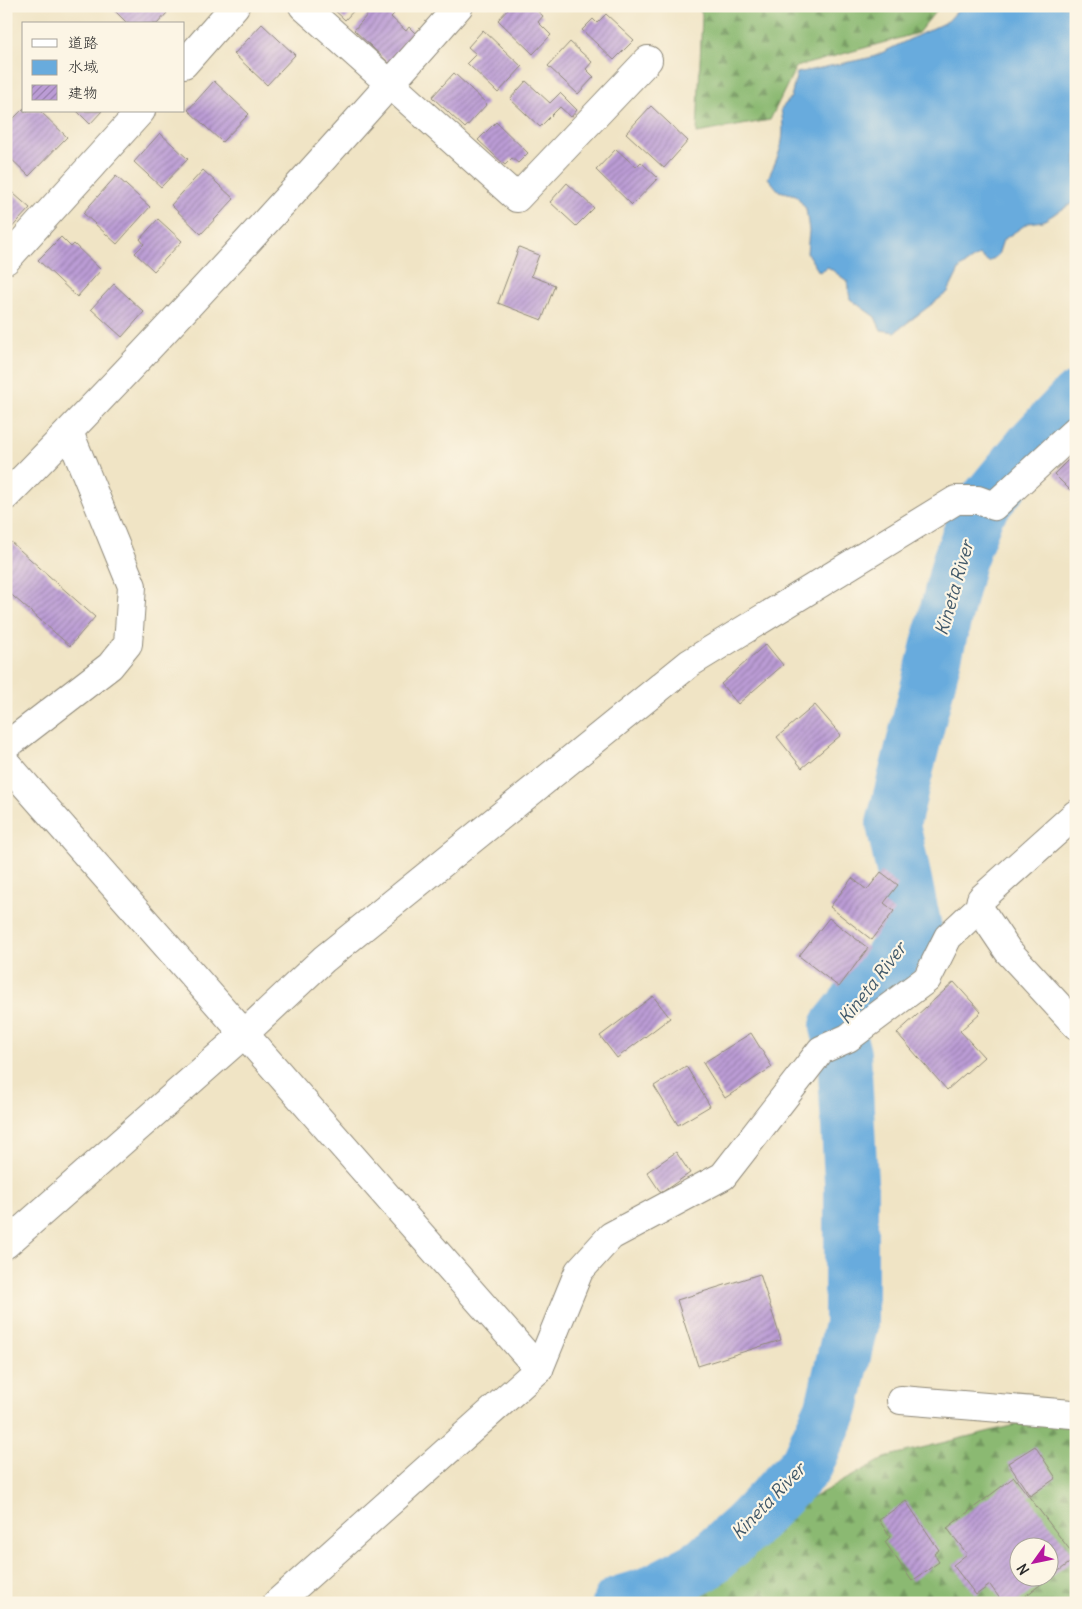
<svg xmlns="http://www.w3.org/2000/svg" width="1082" height="1609" font-family="Delius,'Klee One',sans-serif">
	<defs>
		<pattern id="forest-firs" width="22" height="20" patternUnits="userSpaceOnUse" patternTransform="scale(1.25)"><rect width="22" height="20" fill="#8bb972"/><path d="M5 1l3.5 6h-7zM16 11l3.5 6h-7z" fill="#72975e"/></pattern>
		<pattern id="building-hatch" width="6" height="6" patternUnits="userSpaceOnUse" patternTransform="scale(1.25)"><rect width="6" height="6" fill="#bb9cd5"/><path d="M-1 1l2-2M0 6l6-6M5 7l2-2" fill="none" stroke="#987fad"/></pattern>
	</defs>
	<rect width="100%" height="100%" fill="#fcf5e5"/>
	<filter id="ink" filterUnits="userSpaceOnUse"><feTurbulence type="fractalNoise" baseFrequency=".02" numOctaves="2"/><feDisplacementMap in="SourceGraphic" scale="10" xChannelSelector="R" yChannelSelector="G"/><feConvolveMatrix kernelMatrix="1 2 1 2 8 2 1 2 1" color-interpolation-filters="sRGB"/></filter>
	<filter id="wash" filterUnits="userSpaceOnUse"><feTurbulence type="fractalNoise" baseFrequency=".0096" numOctaves="4" result="noise"/><feDisplacementMap in="SourceGraphic" scale="20" xChannelSelector="R" yChannelSelector="G"/><feGaussianBlur stdDeviation="1.12" result="paint"/><feColorMatrix in="noise" values="0 0 0 0 0 0 0 0 0 0 0 0 0 0 0 0 0 1.4 0 .05"/><feComposite in="paint" operator="in"/></filter>
	<g filter="url(#wash)">
		<rect width="100%" height="100%" fill="#f0e4c5"/>
		<g fill="url(#forest-firs)" stroke="#5b724e" fill-rule="evenodd">
			<path d="M699 6H940L918 33 796 67 770 120 697 133 702 15Z"/>
			<path d="M1035 1420 1076 1426V1603H658L733 1541 889 1456ZM1020 1546H1050V1576H1020Z"/>
		</g>
		<path fill="#68abdd" stroke="#4a6b84" d="M962 6H1076V201L1043 221 1028 223 1003 240 998 255 989 262 979 255 960 268 948 292 895 332 881 330 875 317 850 299 847 281 828 267 819 272 807 253 809 231 806 209 796 195 779 191 768 178C781 151 786 139 781 109L791 97 797 73 873 57 948 21Z"/>
		<g fill="none" stroke-linecap="round" stroke-linejoin="round">
			<path stroke="#68abdd" stroke-width="54" d="M619 1603 648 1594 703 1565 745 1528 806 1465 832 1408 851 1325V1182L844 1054 837 1027 915 928 893 824 959 561 978 511 1035 442 1076 399"/>
		</g>
		<g id="blocks">
			<g fill="url(#building-hatch)" fill-rule="evenodd">
				<path d="M110 6H160L167 13 157 24H128Z"/>
				<path d="M330 6H358L345 20Z"/>
				<path d="M375 6H386L394 14 391 17 406 31 409 27 418 36 391 65 354 30Z"/>
				<path d="M511 6H532L543 16 538 22 551 35 533 54 498 20Z"/>
				<path d="M606 14 634 40 614 60 582 30 593 19 597 23Z"/>
				<path d="M262 24 295 55 267 85 234 54Z"/>
				<path d="M483 30 522 67 498 93 467 63 476 54 468 47Z"/>
				<path d="M570 42 592 62 586 69 594 77 578 94 548 66Z"/>
				<path d="M454 73 487 104 465 128 432 97Z"/>
				<path d="M214 81 249 114 222 142 188 110Z"/>
				<path d="M526 81 550 103 560 93 577 110 571 117 560 107 540 127 510 99Z"/>
				<path d="M651 106 688 141 664 168 626 133Z"/>
				<path d="M24 108V111H40L67 137 29 176 6 154V126Z"/>
				<path d="M77 111H102L90 124Z"/>
				<path d="M496 122 528 153 518 163 512 158 505 165 478 140Z"/>
				<path d="M160 133 188 159 161 187 134 162Z"/>
				<path d="M616 149 636 167 641 162 658 178 632 205 596 170Z"/>
				<path d="M203 170 234 199 201 234 171 205Z"/>
				<path d="M116 176 150 207 117 244 83 213Z"/>
				<path d="M567 183 594 208 576 226 550 202Z"/>
				<path d="M6 187 30 208 6 234Z"/>
				<path d="M158 219 182 241 154 271 135 253 144 244 140 239Z"/>
				<path d="M61 237 71 247 74 244 101 270 77 297 38 260Z"/>
				<path d="M519 247 539 255 531 276 555 285 542 320 498 303Z"/>
				<path d="M114 284 144 312 122 337 91 309Z"/>
				<path d="M1076 452V496L1054 474Z"/>
				<path d="M11 542 95 617 70 646 6 590V547Z"/>
				<path d="M766 644 783 665 738 704 721 684Z"/>
				<path d="M815 705 841 735 802 768 777 737Z"/>
				<path d="M881 872 898 885 884 903 894 911 872 940 830 907 852 878 867 890Z"/>
				<path d="M829 918 868 948 839 987 799 956Z"/>
				<path d="M954 982 981 1012 960 1031 984 1057 947 1090 897 1033Z"/>
				<path d="M653 996 670 1018 617 1058 600 1036Z"/>
				<path d="M751 1033 772 1067 725 1098 703 1063Z"/>
				<path d="M686 1066 710 1106 678 1125 654 1086Z"/>
				<path d="M676 1152 690 1173 661 1193 647 1172Z"/>
				<path d="M760 1274 781 1340 698 1366 677 1300Z"/>
				<path d="M1035 1446 1056 1478 1030 1496 1008 1463Z"/>
				<path d="M1014 1477 1076 1558 1016 1603H1003L990 1585 976 1595 953 1565 967 1554 947 1528ZM1020 1546H1050V1576H1020Z"/>
				<path d="M906 1501 939 1550 934 1554 939 1562 912 1581 885 1542 890 1537 879 1520Z"/>
			</g>
		</g>
	</g>
	<g filter="url(#ink)">
		<use href="#blocks" fill-opacity="0" stroke="#8e8878" stroke-width="1"/>
		<g fill="none" stroke-linecap="round" stroke-linejoin="round">
			<defs>
				<g id="minor">
					<path d="M303 6 517 198 648 60"/>
					<path d="M184 64 235 6"/>
					<path d="M6 260 141 111"/>
					<path d="M6 496C162 338 312 173 459 6"/>
					<path d="M6 746 110 666 128 644 132 586 69 432"/>
					<path d="M6 763 539 1369"/>
					<path d="M979 908 1008 951 1076 1025"/>
					<path d="M6 1244 245 1033 324 959 690 663 956 500H978L994 506 1076 430"/>
					<path d="M901 1400 1072 1414"/>
					<path d="M277 1603 539 1369 579 1271 611 1236 723 1176 821 1050 848 1038 927 979 948 937 979 908 981 899 1076 814"/>
				</g>
			</defs>
			<use href="#minor" stroke="#8e8878" stroke-width="30"/>
			<use href="#minor" stroke="#fff" stroke-width="28"/>
		</g>
	</g>
	<g text-anchor="middle" dominant-baseline="central" stroke-width="4.5" stroke-linejoin="round" paint-order="stroke">
		<g font-size="18" font-style="italic" fill="#405869" stroke="#fcf5e5">
			<text transform="translate(954 588) rotate(-74)">Kineta River</text>
			<text transform="translate(872 983) rotate(-52)">Kineta River</text>
			<text transform="translate(768 1501) rotate(-46)">Kineta River</text>
		</g>
	</g>
	<rect width="1082" height="1609" fill="none" stroke="#fcf5e5" stroke-width="25"/>
	<rect x="22" y="22" width="162" height="90" fill="#fcf5e5" stroke="#a8a49b"/>
	<rect x="32" y="39" width="25" height="8" fill="#ffffff" stroke="#a8a49b"/>
	<text x="68" y="48" font-size="15" fill="#2b2b2b">道路</text>
	<rect x="32" y="60" width="25" height="15" fill="#68abdd" stroke="#a8a49b"/>
	<text x="68" y="72" font-size="15" fill="#2b2b2b">水域</text>
	<rect x="32" y="85" width="25" height="15" fill="url(#building-hatch)" stroke="#a8a49b"/>
	<text x="68" y="98" font-size="15" fill="#2b2b2b">建物</text>
	<g transform="translate(1034 1562) rotate(237)"><circle r="24" fill="#fcf5e5" stroke="#a8a49b"/>
	<path d="M0-4L9 19L0 12L-9 19Z" fill="#b5179e"/>
	<text y="-8" font-size="14" font-weight="bold" text-anchor="middle" fill="#2b2b2b">N</text>
	</g>
</svg>
